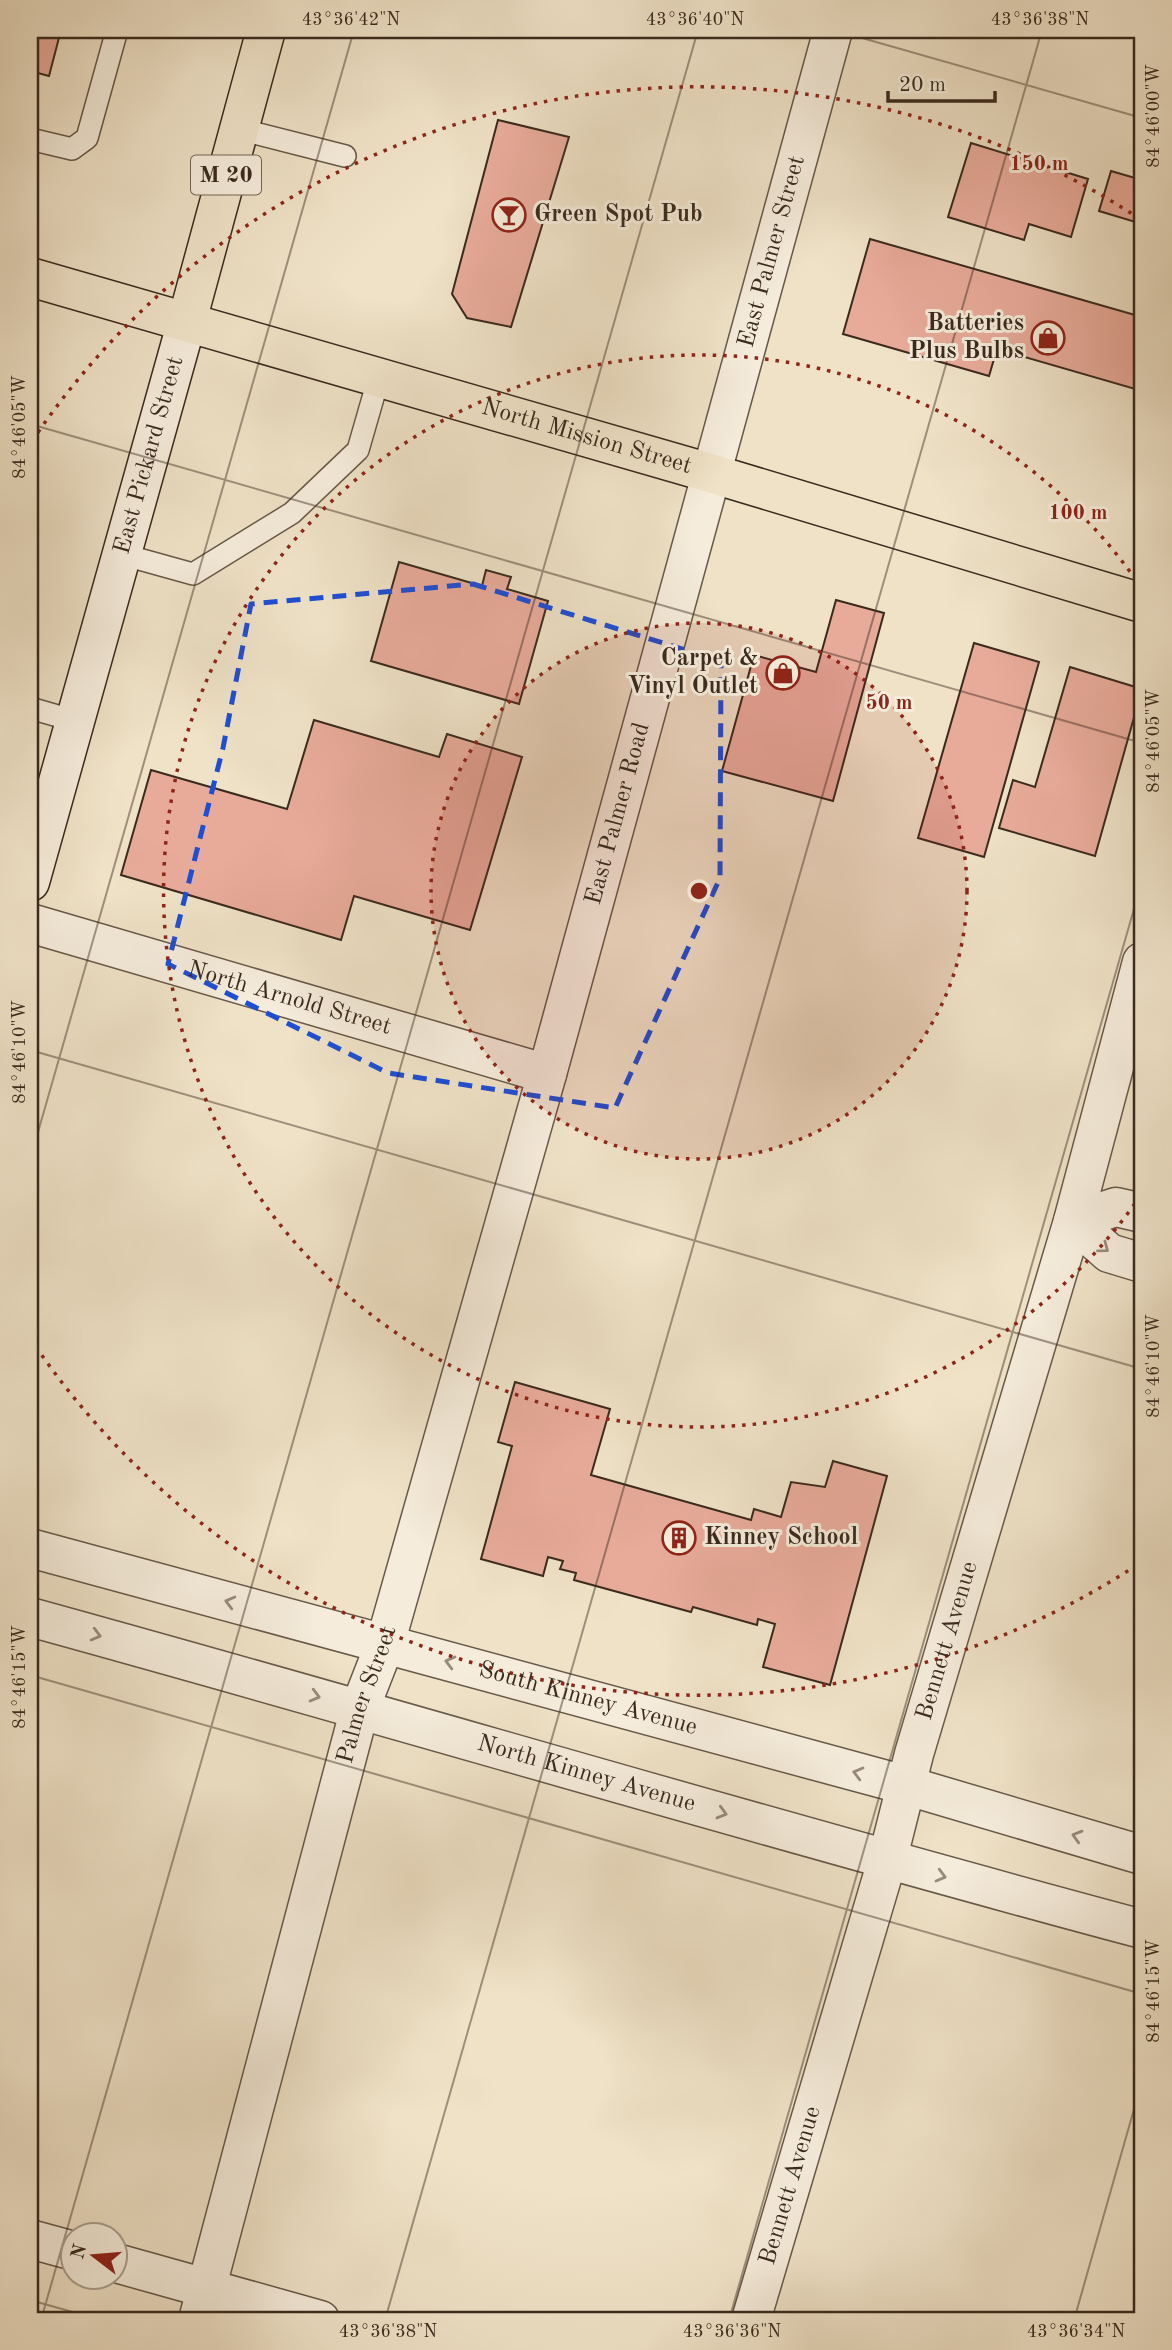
<svg xmlns="http://www.w3.org/2000/svg" width="1172" height="2350" font-family="'Old Standard TT',serif">
	<rect width="100%" height="100%" fill="#efe2c7"/>
	<filter id="stains"><feTurbulence type="fractalNoise" baseFrequency=".00286" numOctaves="4"/><feColorMatrix values="0 0 0 0 .2 0 0 0 0 .09 0 0 0 0 .02 0 0 0 .5 -.17"/></filter>
	<radialGradient id="worn" r=".72"><stop offset=".6" stop-color="#630" stop-opacity="0"/><stop offset="1" stop-color="#630" stop-opacity=".3"/></radialGradient>
	<g fill="#e8ab9a" stroke="#3a2a1e" stroke-width="2">
		<path d="M30 30H61L49 76 30 71Z"/>
		<path d="M498 120 569 137 511 327 467 318 452 294Z"/>
		<path d="M971 143 1088 179 1071 237 1029 224 1024 240 948 217Z"/>
		<path d="M1111 171 1142 180V224L1099 211Z"/>
		<path d="M870 239 1142 317V391L997 349 989 376 843 334Z"/>
		<path d="M399 562 482 586 486 570 511 577 507 589 548 601 519 704 371 661Z"/>
		<path d="M836 600 884 613 833 801 722 771 754 655 816 672Z"/>
		<path d="M974 643 1039 662 984 857 918 838Z"/>
		<path d="M1070 667 1142 689 1095 856 999 828 1013 780 1035 787Z"/>
		<path d="M314 720 439 757 447 734 522 757 470 930 354 896 341 940 121 875 151 770 287 809Z"/>
		<path d="M515 1382 610 1409 591 1475 751 1520 754 1509 781 1517 791 1482 825 1487 833 1461 887 1476 830 1685 763 1667 775 1624 758 1619 757 1625 693 1607 691 1612 574 1580 576 1573 560 1569 563 1561 548 1557 543 1576 481 1559 512 1446 498 1442Z"/>
	</g>
	<g fill="none" stroke-linecap="round" stroke-linejoin="round">
		<defs>
			<g id="service">
				<path d="M239 129 345 156"/>
				<path d="M30 139 72 149 87 138 117 30"/>
				<path d="M121 554 193 574 292 513 358 450 379 377"/>
				<path d="M30 708 75 721"/>
			</g>
			<g id="minor">
				<path id="s1" d="M30 923 547 1074"/>
				<path d="M1142 1213 1116 1207 1073 1221 1109 1253 1142 1263"/>
				<path id="s2" d="M30 1548 905 1785 1142 1855"/>
				<path id="s3" d="M30 1617C401 1719 770 1830 1142 1929"/>
				<path d="M30 2239 74 2251"/>
				<path d="M116 2263 320 2320"/>
				<path id="s4" d="M198 2320 360 1708 385 1644 547 1074 833 30"/>
				<path id="s5" d="M751 2320 887 1861 914 1754 1073 1221 1142 962"/>
			</g>
			<g id="secondary">
				<path id="s6" d="M30 882 187 321"/>
			</g>
			<g id="primary">
				<path id="s7" d="M30 277 710 473 1142 603"/>
				<path d="M187 321 266 30"/>
			</g>
		</defs>
		<use href="#service" stroke="#675848" stroke-width="24"/>
		<use href="#minor" stroke="#675848" stroke-width="41"/>
		<use href="#secondary" stroke="#3a2a1e" stroke-width="41"/>
		<use href="#primary" stroke="#3a2a1e" stroke-width="41"/>
		<use href="#service" stroke="#f5ecdb" stroke-width="21"/>
		<use href="#minor" stroke="#f5ecdb" stroke-width="38"/>
		<use href="#secondary" stroke="#f5ecdb" stroke-width="38"/>
		<use href="#primary" stroke="#efe2c7" stroke-width="38"/>
	</g>
	<defs><path id="oneway-chevron" d="M-2-3.5L2.5 0L-2 3.5" fill="none" stroke-width="1.6" stroke-linecap="round" stroke-linejoin="round" transform="scale(1.75)"/></defs>
	<g stroke="#988b7c">
		<use href="#oneway-chevron" transform="translate(1104 1248) rotate(37)"/>
		<use href="#oneway-chevron" transform="translate(230 1602) rotate(-165)"/>
		<use href="#oneway-chevron" transform="translate(96 1635) rotate(15)"/>
		<use href="#oneway-chevron" transform="translate(450 1662) rotate(-165)"/>
		<use href="#oneway-chevron" transform="translate(315 1696) rotate(15)"/>
		<use href="#oneway-chevron" transform="translate(858 1773) rotate(-165)"/>
		<use href="#oneway-chevron" transform="translate(722 1813) rotate(16)"/>
		<use href="#oneway-chevron" transform="translate(1077 1836) rotate(-164)"/>
		<use href="#oneway-chevron" transform="translate(941 1876) rotate(15)"/>
	</g>
	<path fill="none" stroke="#1d4ed8" stroke-width="5" stroke-dasharray="14 9" stroke-linejoin="round" d="M473 584 721 661 720 878 615 1108 388 1073 168 964 223 748 251 604Z"/>
	<path fill="none" stroke="#3a2a1e" stroke-width="2" stroke-opacity="0.45" d="M834 30 1142 118M30 424 1142 743M30 1050 1142 1369M30 1160 354 30M30 1675 1142 1994M30 2300 101 2320M41 2320 698 30M385 2320 1042 30M729 2320 1142 881M1074 2320 1142 2081"/>
	<circle cx="699" cy="891" r="268" fill="#8f2418" fill-opacity=".12"/>
	<g fill="none" stroke="#8f2418" stroke-width="3.5" stroke-dasharray="3.5 7">
		<circle cx="699" cy="891" r="268"/>
		<path d="M1141 1195A536 536 0 1 1 1141 587"/>
		<path d="M1137 1565A804 804 0 0 1 32 1341M32 441A804 804 0 0 1 1137 217"/>
	</g>
	<defs>
		<symbol id="bar-ring" viewBox="-11 -11 22 22"><circle r="9.5" fill="#f5ecdb" stroke="#8f2418" stroke-width="1.5"/><path d="M-6-5H6L.8 .8V4.5H3.5V6h-7V4.5H-.8V.8Z" fill="#8f2418"/></symbol>
		<symbol id="shop-ring" viewBox="-11 -11 22 22"><circle r="9.5" fill="#f5ecdb" stroke="#8f2418" stroke-width="1.5"/><path d="M-5-2.5h2.3a2.7 3.5 0 0 1 5.4 0H5L5.5 6h-11ZM-1.5-2.5h3a1.5 2.3 0 0 0-3 0Z" fill="#8f2418"/></symbol>
		<symbol id="building-ring" viewBox="-11 -11 22 22"><circle r="9.5" fill="#f5ecdb" stroke="#8f2418" stroke-width="1.5"/><path d="M-4-6H4V6H1V3H-1V6H-4ZM-2.5-4.3h1.7v1.8h-1.7ZM.8-4.3h1.7v1.8H.8ZM-2.5-1h1.7V.8h-1.7ZM.8-1h1.7V.8H.8Z" fill="#8f2418"/></symbol>
	</defs>
	<g fill-rule="evenodd">
		<use href="#bar-ring" x="490" y="196" width="38" height="38"/>
		<use href="#shop-ring" x="1029" y="319" width="38" height="38"/>
		<use href="#shop-ring" x="764" y="654" width="38" height="38"/>
		<use href="#building-ring" x="660" y="1519" width="38" height="38"/>
	</g>
	<g text-anchor="middle" dominant-baseline="central" stroke-width="6" stroke-linejoin="round" paint-order="stroke">
		<rect fill="#f5ecdb" stroke="#726457" stroke-width="2" x="191" y="155.5" width="70" height="39" rx="5"/>
		<g font-size="23" font-weight="bold" fill="#3a2a1e">
			<text x="226" y="175">M 20</text>
		</g>
		<g font-size="24" font-weight="bold" fill="#3a2a1e" stroke="#f5ecdb" text-anchor="start">
			<text x="534" y="215">Green Spot Pub</text>
			<text x="1024" y="324" text-anchor="end">Batteries<tspan x="1024" dy="28">Plus Bulbs</tspan></text>
			<text x="758" y="659" text-anchor="end">Carpet &amp;<tspan x="758" dy="28">Vinyl Outlet</tspan></text>
			<text x="704" y="1538">Kinney School</text>
		</g>
		<g font-size="24" fill="#3a2a1e" stroke="#f5ecdb">
			<text stroke="none"><textPath href="#s4" startOffset="2147">East Palmer Street</textPath></text>
			<text stroke="none"><textPath href="#s7" startOffset="579">North Mission Street</textPath></text>
			<text stroke="none"><textPath href="#s6" startOffset="443">East Pickard Street</textPath></text>
			<text stroke="none"><textPath href="#s4" startOffset="1564">East Palmer Road</textPath></text>
			<text stroke="none"><textPath href="#s1" startOffset="270">North Arnold Street</textPath></text>
			<text stroke="none"><textPath href="#s5" startOffset="707">Bennett Avenue</textPath></text>
			<text stroke="none"><textPath href="#s4" startOffset="648">Palmer Street</textPath></text>
			<text stroke="none"><textPath href="#s2" startOffset="578">South Kinney Avenue</textPath></text>
			<text stroke="none"><textPath href="#s3" startOffset="578">North Kinney Avenue</textPath></text>
			<text stroke="none"><textPath href="#s5" startOffset="140">Bennett Avenue</textPath></text>
		</g>
	</g>
	<circle cx="699" cy="891" r="10" fill="#8f2418" stroke="#f5ecdb" stroke-width="3.5"/>
	<g font-size="21" text-anchor="middle" font-weight="bold" fill="#8f2418" stroke="#f5ecdb" stroke-width="6" stroke-linejoin="round" paint-order="stroke">
		<text x="1039" y="170">150 m</text>
		<text x="1078" y="519">100 m</text>
		<text x="889" y="709">50 m</text>
	</g>
	<rect width="1172" height="2350" fill="none" stroke="#efe2c7" stroke-width="77"/>
	<g transform="translate(94 2256) rotate(286)"><circle r="33" fill="#f5ecdb" stroke="#aa9e8f" stroke-width="2"/>
	<path d="M0-5L12 26L0 18L-12 26Z" fill="#8f2418"/>
	<text y="-10" font-size="19" font-weight="bold" text-anchor="middle" fill="#3a2a1e">N</text>
	</g>
	<path d="M888 91v10h107v-10" fill="none" stroke="#3a2a1e" stroke-width="3.5"/>
	<text x="899" y="91" font-size="21" fill="#3a2a1e" stroke="#f5ecdb" stroke-width="5" paint-order="stroke">20 m</text>
	<rect x="38" y="38" width="1096" height="2274" fill="none" stroke="#3a2a1e" stroke-width="2.5"/>
	<g font-size="18" text-anchor="middle" fill="#3a2a1e">
		<text x="351" y="25">43°36'42"N</text>
		<text x="695" y="25">43°36'40"N</text>
		<text x="1040" y="25">43°36'38"N</text>
		<text transform="translate(1153 116) rotate(-90)" y="6">84°46'00"W</text>
		<text transform="translate(19 427) rotate(-90)" y="6">84°46'05"W</text>
		<text transform="translate(1153 741) rotate(-90)" y="6">84°46'05"W</text>
		<text transform="translate(19 1052) rotate(-90)" y="6">84°46'10"W</text>
		<text transform="translate(1153 1366) rotate(-90)" y="6">84°46'10"W</text>
		<text transform="translate(19 1677) rotate(-90)" y="6">84°46'15"W</text>
		<text transform="translate(1153 1991) rotate(-90)" y="6">84°46'15"W</text>
		<text x="388" y="2337">43°36'38"N</text>
		<text x="732" y="2337">43°36'36"N</text>
		<text x="1076" y="2337">43°36'34"N</text>
	</g>
	<rect width="100%" height="100%" filter="url(#stains)"/>
	<rect width="100%" height="100%" fill="url(#worn)"/>
</svg>
